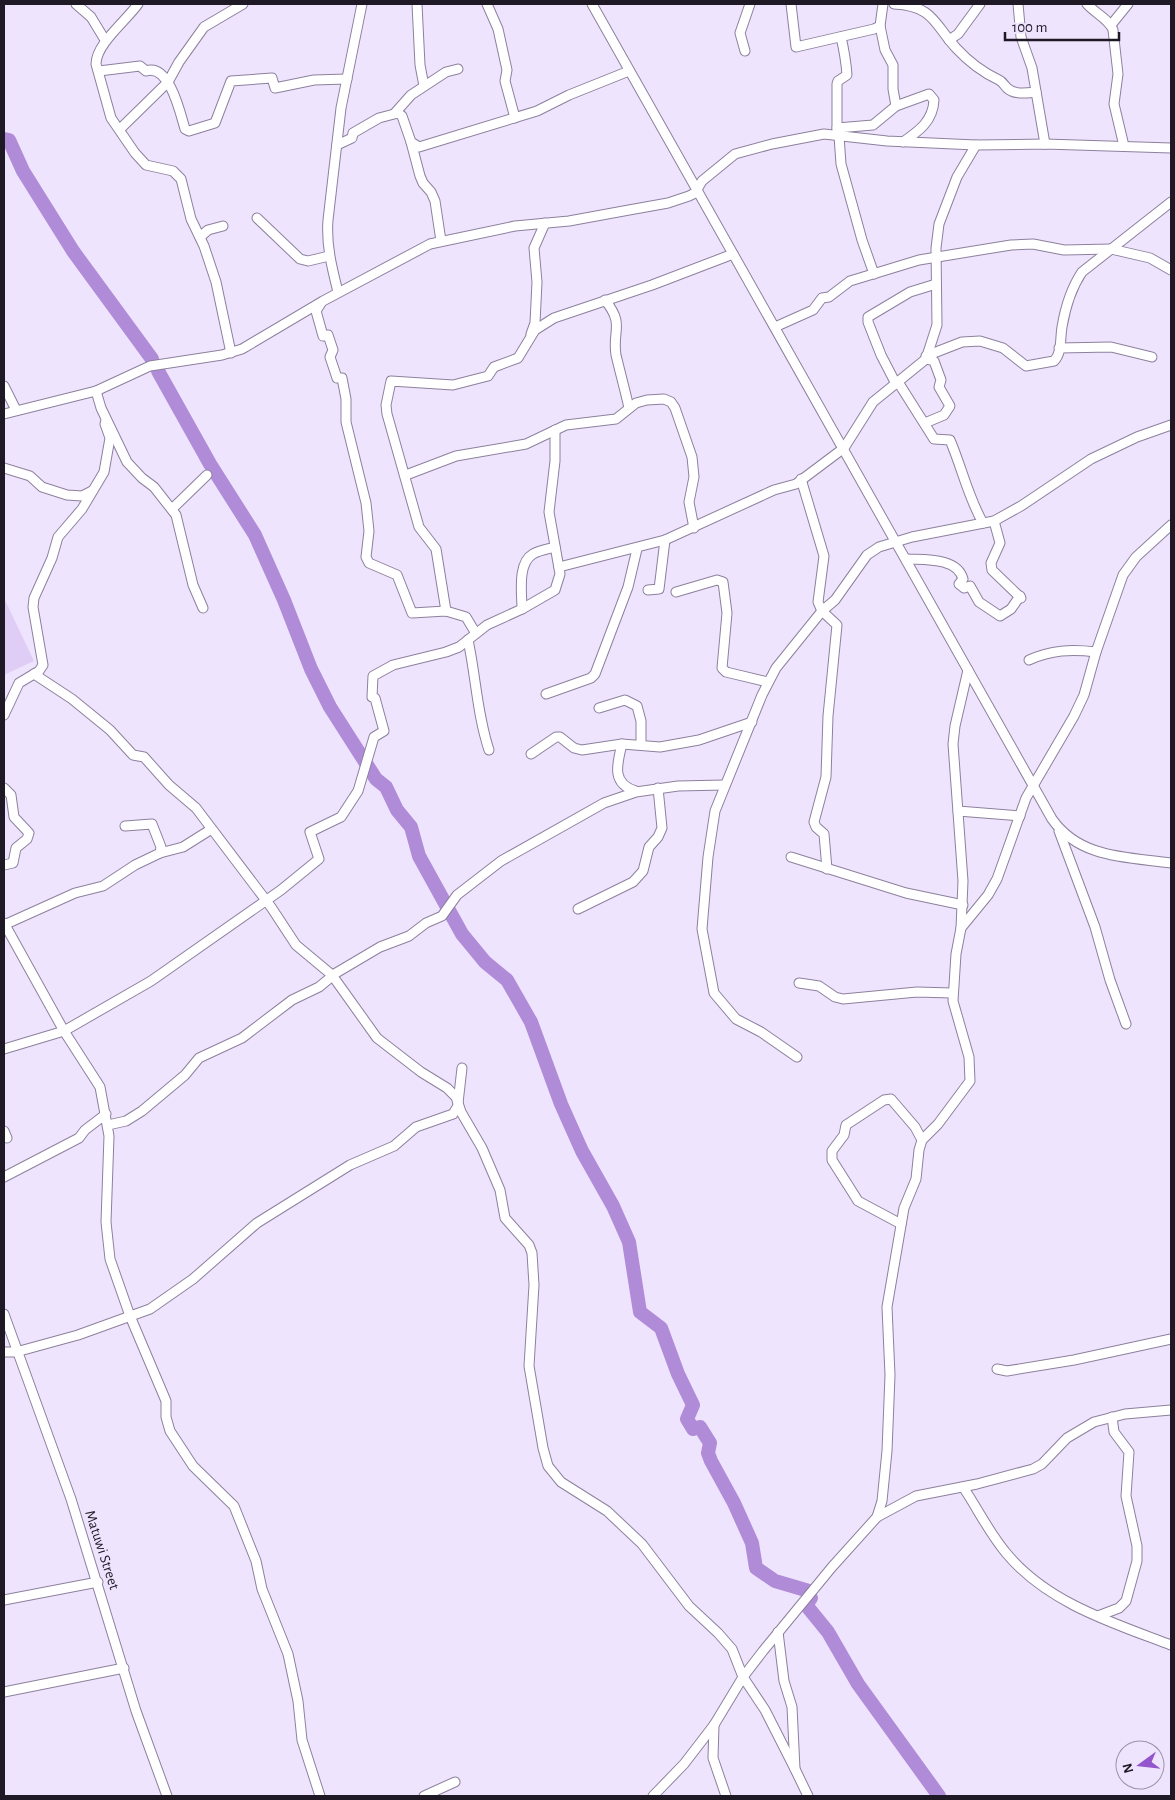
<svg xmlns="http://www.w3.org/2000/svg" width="1175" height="1800" font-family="'Alegreya Sans',sans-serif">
	<rect width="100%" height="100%" fill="#efe4fe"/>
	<path fill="#e0cdf6" d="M4 598 34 661 4 675Z"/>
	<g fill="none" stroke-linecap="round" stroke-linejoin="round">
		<g stroke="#b08bd8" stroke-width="14">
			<path d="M4 139 9 140 23 171 73 251 152 359"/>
			<path d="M158 371 210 464 255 535 284 600 311 669 330 707 376 779 386 787 397 810 411 827 419 856 462 934 485 962 507 980 531 1022 561 1104 582 1151 613 1206 629 1242 640 1312 661 1328 678 1374 693 1405 687 1419 693 1429 700 1427 710 1443 708 1453 711 1461 734 1503 752 1543 756 1568 775 1581 809 1591"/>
			<path d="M811 1598 806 1605 828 1632 858 1684 939 1796"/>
		</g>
		<defs>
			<g id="minor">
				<path d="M76 4 91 17 105 40"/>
				<path d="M138 4C126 21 96 44 96 64L111 118 135 153 146 165 173 171 181 179 191 219 204 246 216 282 231 353"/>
				<path d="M417 4 420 65 424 86"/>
				<path d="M487 4 498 29 507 70 505 81 515 118"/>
				<path d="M592 4 1052 819C1080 859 1128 857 1171 863"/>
				<path d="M791 4 796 47 874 29 880 26 883 4"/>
				<path d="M894 4C934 6 934 24 956 48 968 61 984 73 999 80 1003 82 1004 85 1007 88 1014 95 1027 93 1036 92"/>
				<path d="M1018 4 1021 37 1032 68 1045 144"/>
				<path d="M1087 4C1095 13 1110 20 1113 30L1118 74 1114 104 1124 146"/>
				<path d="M1111 25 1128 4"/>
				<path d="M880 26 885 50 893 65V89L896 106"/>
				<path d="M949 40 958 34 980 4"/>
				<path d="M745 51 740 33 750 4"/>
				<path d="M99 71 140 66 146 71C169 63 180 112 185 129L189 131 215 123 231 81 272 78 275 88 314 80 347 79"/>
				<path d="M395 113 411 95 446 72 458 69"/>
				<path d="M837 128 873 125 896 106 929 94 934 100C933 121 919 131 903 142"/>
				<path d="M120 129 168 82 179 62 204 27 243 4"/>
				<path d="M837 133V84L838 81 847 75C846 61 844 50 841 37"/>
				<path d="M839 136 841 164 862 240 874 274"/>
				<path d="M411 142 420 176 423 183 431 192 435 201 441 241"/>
				<path d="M337 145 352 138 353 133 379 118 398 113 402 116 411 142 419 147 537 111 569 95 629 71"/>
				<path d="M257 218 300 259 308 261 329 256"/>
				<path d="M200 237 208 230 223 226"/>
				<path d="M338 292C332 268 326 245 328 220L341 108 362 4"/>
				<path d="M605 300C625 325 612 330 616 355 620 372 625 390 629 408"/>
				<path d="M321 303 316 311 323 336 328 335 333 350 330 357 337 378H342L346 399V422L366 503 369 531 366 557 369 563 397 575 412 613 446 611 466 617 475 632"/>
				<path d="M775 327 813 310 822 298 829 297 850 281 919 260 1011 245 1033 244 1064 250 1111 249 1150 258 1171 270"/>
				<path d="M531 334 535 323 537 282 534 248 545 223"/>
				<path d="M1059 348 1111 347 1152 357"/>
				<path d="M926 356 962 342 980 341 1003 348 1026 366 1054 361C1062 353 1060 339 1062 327 1065 309 1072 287 1082 272L1171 202"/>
				<path d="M898 382 934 439 950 440C962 468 968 497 983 523"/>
				<path d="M896 384 881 355 868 322V317L910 292 936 284"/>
				<path d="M4 386 16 410"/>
				<path d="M96 391 101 408 127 462 142 478 154 487 176 515 193 585 203 608"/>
				<path d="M4 414 96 391 150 366 222 355 242 349 323 301 430 244 515 226 569 221 629 210 668 203 689 196 695 193 702 181 735 154 772 144 824 134 887 141 976 145 1045 144 1171 148"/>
				<path d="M925 423 944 415 950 406 939 387 941 380 934 361 926 359"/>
				<path d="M4 468 30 476 42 487 67 495 82 496 92 491"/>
				<path d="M406 475 456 456 526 444 566 425 616 419 636 403 647 400 664 399 671 402 675 408 692 457 694 477 689 502 694 528"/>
				<path d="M801 479 824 556 818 602 822 611 837 625 828 716 826 777 814 822 816 827 824 834 827 869"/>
				<path d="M172 509 207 475"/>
				<path d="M994 521 1000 543 991 563 992 570 1021 598"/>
				<path d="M907 559C924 560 957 557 963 579L959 584 964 588 970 586 979 602 1000 616 1011 609 1020 596"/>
				<path d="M559 567 665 540 774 490 796 484 844 448 873 402 926 359 937 325 936 248 939 224 957 177 976 145"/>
				<path d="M648 590 659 589 665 540"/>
				<path d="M676 592 717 580 723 582 727 613 722 668 726 672 768 682"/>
				<path d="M522 609C522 594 517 563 533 554 539 550 548 549 555 547"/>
				<path d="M446 611 436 549 419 527 387 414 386 405 391 381 453 385 488 376 494 367 518 358 535 330 554 318 652 285 733 254"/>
				<path d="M468 640C476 677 477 714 489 750"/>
				<path d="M1029 660C1051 650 1071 649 1096 652"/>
				<path d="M34 674 72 699 110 730 133 755 144 757 169 785 196 808 271 907 296 945 332 975 377 1038 421 1072 447 1088 456 1097 461 1112 482 1148 500 1190 505 1218 529 1245 532 1253 534 1285 529 1366 543 1448 548 1466 561 1482 607 1511 642 1544 689 1606 718 1633 732 1649 743 1677 765 1710 795 1769"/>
				<path d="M546 694 591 678 595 674 628 587 637 549"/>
				<path d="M599 708 625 700 637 706 641 721V745"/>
				<path d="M4 715 19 683 39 671 43 665 33 607 34 598 52 558 58 537 82 509 104 472 110 438 105 424 106 420"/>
				<path d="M622 744C617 764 611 784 636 791"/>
				<path d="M531 754 556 737H560L574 748 582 750 622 744 660 747 699 740 752 722"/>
				<path d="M4 788 11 795 14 817 29 833 27 839 16 848 13 863 4 865"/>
				<path d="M958 811 1020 816"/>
				<path d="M1059 831 1095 927 1110 980 1126 1024"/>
				<path d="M160 853 183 847 210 830"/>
				<path d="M791 857 906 893 963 905"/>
				<path d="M578 909 633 882 643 871 649 847 658 837 662 828 658 788"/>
				<path d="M4 923 64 1031 100 1087 109 1136 106 1222 110 1259 130 1316 166 1401V1417L170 1431 193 1466 234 1506 256 1561 262 1589 288 1654 298 1701 302 1740 320 1796"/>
				<path d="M4 925 75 893 103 886 135 865 160 853 161 847 152 824 125 826"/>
				<path d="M961 928 988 895 997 879 1026 798 1074 716 1084 695 1096 652 1123 575 1136 557 1171 525"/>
				<path d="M799 983 819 986 835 997 843 999 917 992 952 993"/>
				<path d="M4 1049 64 1031 151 981 281 890 319 859 310 832 341 817 358 791 374 737 384 731 375 698 372 697 373 676 393 665 446 652 459 647 487 625 522 609 555 590 560 574 549 512 555 461V430"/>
				<path d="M797 1057 761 1032 736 1019 714 993 702 929 708 857 715 811 762 695 776 668 822 611 835 600 867 555 879 547 912 537 994 521 1021 506 1091 459 1137 437 1171 425"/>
				<path d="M458 1103 462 1068"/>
				<path d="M108 1125 126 1121 142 1111 185 1075 199 1058 242 1038 292 1000 319 987 336 973 380 947 409 936 426 923 442 916 457 895 501 861 604 803 636 792 678 786 724 785"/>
				<path d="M4 1131 7 1138"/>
				<path d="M4 1177 79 1138 85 1130 106 1114"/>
				<path d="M901 1224 858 1201 832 1160V1151L844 1135 846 1125 884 1100 891 1099 915 1127 922 1140"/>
				<path d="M4 1314 71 1499 136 1711 167 1796"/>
				<path d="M4 1352H16L78 1335 150 1309 193 1279 257 1223 350 1165 394 1146 416 1127 453 1114 458 1106"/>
				<path d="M997 1369 1007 1371 1074 1360 1171 1339"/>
				<path d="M963 1487C978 1509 989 1533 1007 1554 1048 1603 1113 1623 1171 1645"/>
				<path d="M877 1517 916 1496 977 1484 1033 1469 1042 1464 1067 1438 1094 1422 1125 1414 1171 1410"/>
				<path d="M4 1600 98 1582"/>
				<path d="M1098 1616 1119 1608 1126 1601 1137 1561V1546L1126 1496 1129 1452 1114 1432 1112 1417"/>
				<path d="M778 1632 784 1681 792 1707 795 1769 808 1796"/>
				<path d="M4 1692 124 1668"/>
				<path d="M714 1725 713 1758 726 1796"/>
				<path d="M424 1796 455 1782"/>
				<path d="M653 1796 684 1764 714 1725 743 1677 763 1651 832 1567 877 1517 882 1501 887 1451 890 1375 887 1307 904 1208 916 1179 919 1150 922 1140 938 1124 970 1081 969 1057 953 1001 956 954 961 928 963 881 953 744 955 726 968 670"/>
			</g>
		</defs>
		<use href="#minor" stroke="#8d809d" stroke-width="11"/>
		<use href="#minor" stroke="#fff" stroke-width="9"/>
	</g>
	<g text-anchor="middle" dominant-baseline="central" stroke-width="4" stroke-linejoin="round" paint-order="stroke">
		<g font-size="15" fill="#1f1925" stroke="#efe4fe">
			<text transform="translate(102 1550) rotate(72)">Matuwi Street</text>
		</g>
	</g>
	<rect width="1175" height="1800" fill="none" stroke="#1f1925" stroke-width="10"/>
	<g transform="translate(1140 1765) rotate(255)"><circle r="24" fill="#efe4fe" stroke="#9c93a7"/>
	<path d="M0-4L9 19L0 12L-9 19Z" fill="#9456cd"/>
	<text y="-8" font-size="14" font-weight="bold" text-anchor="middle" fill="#1f1925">N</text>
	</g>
	<path d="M1005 32v8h114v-8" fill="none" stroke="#1f1925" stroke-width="2.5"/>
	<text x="1012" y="32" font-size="15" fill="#1f1925" stroke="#efe4fe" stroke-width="4" paint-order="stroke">100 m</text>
</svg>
